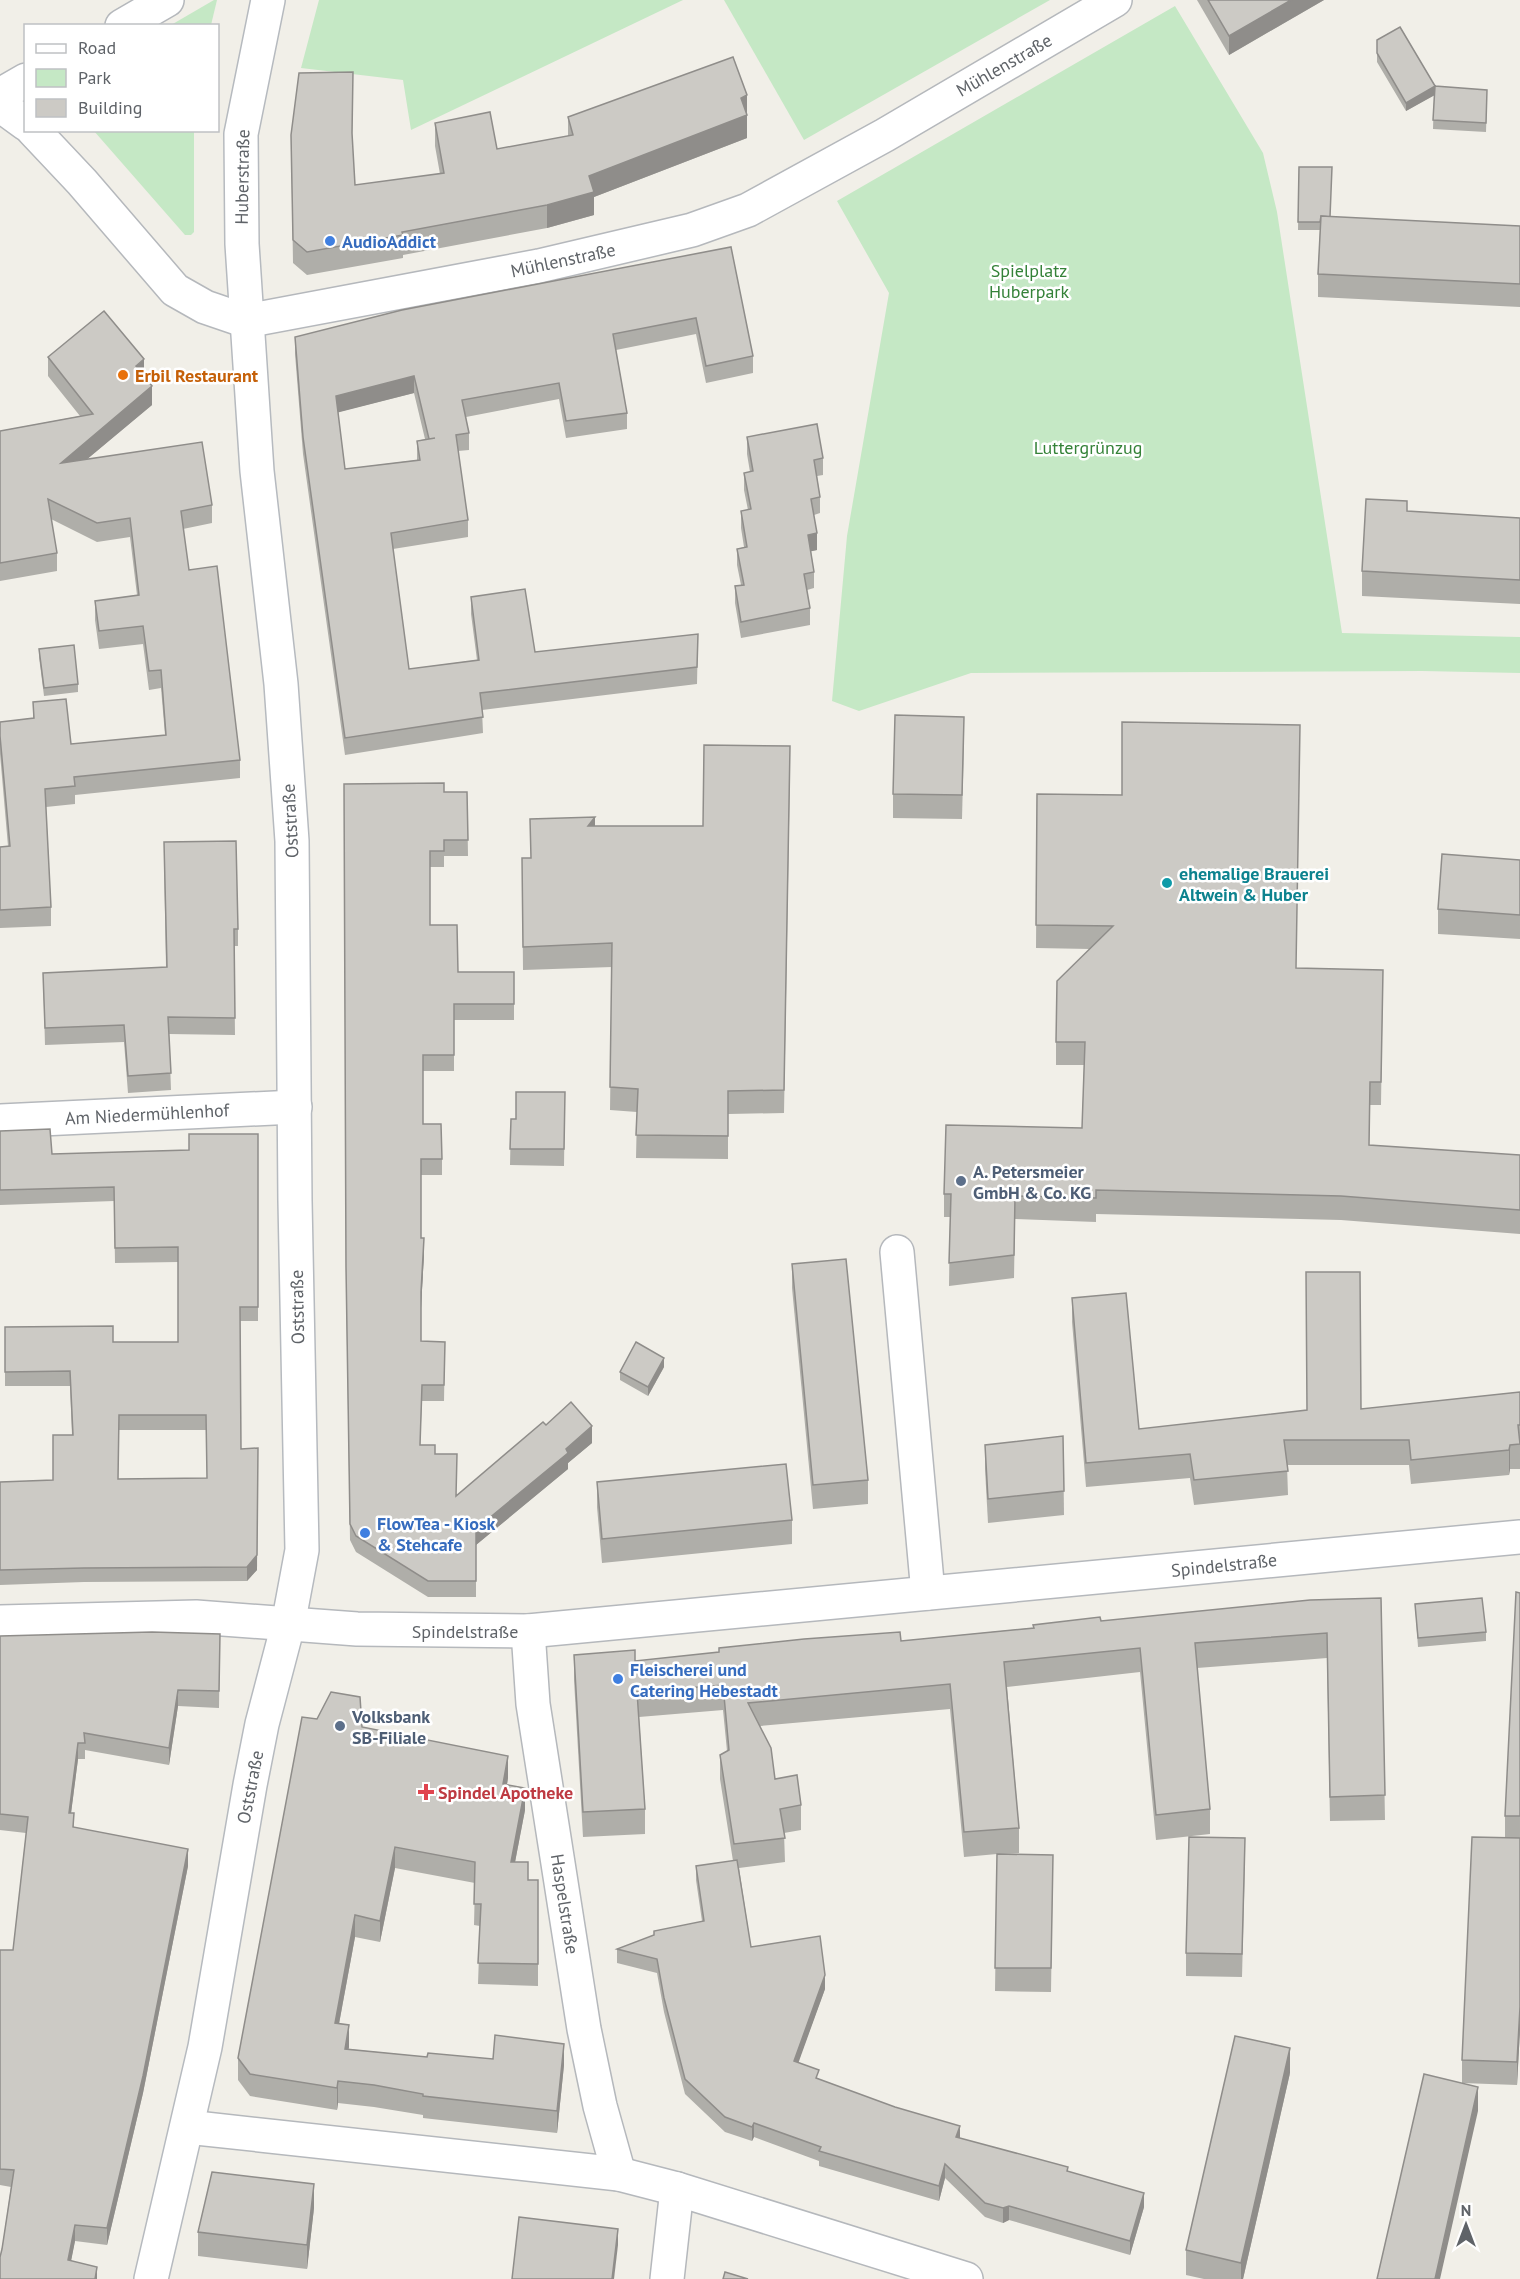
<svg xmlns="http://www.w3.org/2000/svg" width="1520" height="2279" font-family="'PT Sans',sans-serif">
	<rect width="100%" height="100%" fill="#f1efe8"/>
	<g fill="#c5e8c5">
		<path d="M214 0H217L211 25H171Z"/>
		<path d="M319 0H683L411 130 403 80 301 68Z"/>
		<path d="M724 0H1050L804 140Z"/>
		<path d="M1175 6 1263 153 1277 212 1342 633 1520 637V673L1422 671 971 673 859 711 832 701 847 536 889 293 837 201Z"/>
		<path d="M94 131H194V232L191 235H185Z"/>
	</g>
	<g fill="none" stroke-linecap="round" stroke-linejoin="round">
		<defs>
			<g id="street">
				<path d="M122 26 167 0"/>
				<path d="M0 95 26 80"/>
				<path d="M0 105 26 124"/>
				<path d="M33 130 82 182 175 290 205 307 246 321 539 266 692 230 748 210 885 135 1115 0"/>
				<path d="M0 1121 295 1107"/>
				<path d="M897 1252 928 1593"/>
				<path d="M0 1622 196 1617 357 1629 528 1631 1520 1537"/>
				<path d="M528 1631 533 1704 584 2029 600 2106 619 2174"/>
				<path d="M187 2127 619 2174 677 2189 966 2279"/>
				<path d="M667 2279 677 2189"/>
			</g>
			<path id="secondary" d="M151 2279 205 2047 250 1785 262 1724 288 1625 302 1550 295 1201 292 841 281 684 257 471 242 244 241 134 268 0"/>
		</defs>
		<use href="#street" stroke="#b5b8bc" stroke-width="36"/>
		<use href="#secondary" stroke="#b6babf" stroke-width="36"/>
		<use href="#street" stroke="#fff" stroke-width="33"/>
		<use href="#secondary" stroke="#fff" stroke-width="33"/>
	</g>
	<g fill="#afaea9" fill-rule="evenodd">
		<path d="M1197 0H1324L1229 55Z"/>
		<path d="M1377 40 1435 86 1487 98 1486 132 1433 129 1434 95 1406 111 1377 62Z"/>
		<path d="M353 95 352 140 355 185 440 174 435 146V123L497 149 568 136V117L747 138 594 197V215L547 228 403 255V258L307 275 293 263 291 135Z"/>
		<path d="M1299 167 1330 217 1520 226V307L1318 297V274L1320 230H1298Z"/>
		<path d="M731 247 753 356V373L706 383 696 334 616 350 627 413V429L566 438 559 399 466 417 469 433V450L458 451 468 520V537L393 549 409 669 477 660 471 614V597L535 652 698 634 697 684 482 710 483 733 345 755 303 454 295 354V337ZM414 393 425 439 417 441V460L345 469 338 412Z"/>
		<path d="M48 357 144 376 152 405 87 459 212 505V523L183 529 189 570 240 760V778L75 795V804L46 807 51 907V926L0 928V847L8 846 0 754V722L33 718V702L71 744 165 735 161 688 149 690 143 644 99 649 95 620V601L137 595 130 537 97 542 51 519 57 553V571L0 581V431L80 416 48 376Z"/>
		<path d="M747 437 823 458V475L817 476 820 497V513L814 515 817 550 811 551 814 572V588L807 590 810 608V625L741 638 735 603V586L741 585 737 565V549L744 547 741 528V511L748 510 744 490V473L750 472 747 454Z"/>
		<path d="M1407 511 1520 518V604L1362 596V571Z"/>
		<path d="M39 649 78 684V692L44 696 39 657Z"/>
		<path d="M964 741 962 819 893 818V794Z"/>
		<path d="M790 770 784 1113 728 1114V1159L636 1158 637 1112 610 1110 612 967 523 970 522 858H530L595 826H703Z"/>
		<path d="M344 784 444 792H467L468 856H444V867H430V925L458 972H514V1020H454V1071H423V1124L442 1159V1175H421V1238L424 1254 421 1308V1341L445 1342 444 1401H422L420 1445 435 1454 457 1495 546 1425 592 1443 568 1463V1469L476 1545V1597H428L356 1552 350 1540 346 1283Z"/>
		<path d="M1037 794 1296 968 1383 970 1381 1105H1370L1369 1145 1520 1155V1234L1341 1220 1096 1214V1222L1015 1219 1014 1278 949 1286 950 1217H944V1194L1082 1128 1084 1065H1056V1042L1090 949 1036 948Z"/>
		<path d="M164 859 238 929V946H234L235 1035 169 1034 171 1090 128 1093 124 1042 45 1045 43 973 166 967Z"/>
		<path d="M1520 860V939L1438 934V909Z"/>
		<path d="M565 1092 564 1166 510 1165 511 1119H516Z"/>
		<path d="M0 1131 52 1154 189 1150 258 1134V1321H240L241 1449 257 1570 247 1581 84 1582 0 1585V1482L53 1480 72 1435 70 1386H5V1327L113 1342H178V1262L115 1263 114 1201 0 1205ZM119 1430H206L207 1478 118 1479Z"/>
		<path d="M792 1264 868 1480V1504L813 1509 792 1288Z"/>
		<path d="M1072 1298 1139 1429 1361 1409 1520 1392V1469H1510L1509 1475 1411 1484 1409 1465H1287L1288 1495 1194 1505 1190 1478 1086 1487 1072 1322Z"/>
		<path d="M664 1367 648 1396 620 1380V1372Z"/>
		<path d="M1063 1436 1064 1515 988 1523 985 1469V1445Z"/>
		<path d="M597 1482 792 1520V1544L602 1563 597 1507Z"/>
		<path d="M1520 1593V2030L1517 2085 1462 2083V2060L1505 1838V1816Z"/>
		<path d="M1381 1598 1385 1820 1330 1821 1327 1658 1197 1668 1210 1809V1834L1156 1840 1140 1672 1007 1687 1019 1828V1853L999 1854 1053 1855 1051 1992 995 1991 997 1854 964 1857 950 1709 760 1726 775 1779 801 1805V1830L784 1833 785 1862 739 1868 751 1947 825 1989 798 2062 819 2079 960 2138 1068 2171 1144 2207 1130 2255 1009 2220 1003 2223 985 2217 945 2178 939 2201 819 2166V2161L754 2137 752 2141 725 2132 685 2094 664 2012 657 1973 617 1963V1949L702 1921 696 1880V1866L733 1861 720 1779V1755L727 1751 723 1710 639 1717 645 1809V1834L583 1837 574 1680V1655L635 1661 901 1641 1101 1621Z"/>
		<path d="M1415 1604 1486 1632V1641L1418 1647Z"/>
		<path d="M220 1634 219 1708 178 1706 169 1765 85 1750V1759H78L71 1813 74 1827 188 1866 143 2093 107 2245 75 2241 71 2261 97 2279 2 2249 11 2187 0 2185V1950H13L26 1833 0 1830V1636Z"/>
		<path d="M362 1727 508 1778 507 1785 525 1810 515 1862 528 1880H538V1986L478 1984 480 1926 474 1925 475 1883 395 1868 380 1942 355 1937 339 2024 349 2047 348 2049 427 2057 493 2059 564 2065 557 2133 423 2118V2115L374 2107 338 2103 337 2110 250 2096 238 2080V2058Z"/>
		<path d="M1245 1861 1242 1977 1186 1976V1953Z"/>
		<path d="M1290 2073 1243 2279H1204L1186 2275V2250Z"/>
		<path d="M314 2208 307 2269 198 2256V2232Z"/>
	</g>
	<g fill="#8f8d8a">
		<path d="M1291 0H1324L1229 55V36Z"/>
		<path d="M1435 86V95L1406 111V103Z"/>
		<path d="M747 95V138L594 197V215L547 228V205L589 176Z"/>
		<path d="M144 359V377L136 366Z"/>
		<path d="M414 376V393L336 413V396Z"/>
		<path d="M152 386V405L61 481V463Z"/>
		<path d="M817 533V550L808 552V535Z"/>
		<path d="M595 817V841L588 826Z"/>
		<path d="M424 1238V1254L421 1308V1292Z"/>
		<path d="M664 1358V1367L648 1396V1387Z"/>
		<path d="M592 1426V1443L568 1463V1469L476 1545V1597V1529Z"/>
		<path d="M1510 1445V1469L1509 1475V1450Z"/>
		<path d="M258 1448 257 1570 247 1581V1567Z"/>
		<path d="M178 1690V1706L169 1765V1748Z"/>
		<path d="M78 1743V1759L69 1829V1813Z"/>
		<path d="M508 1756V1778L503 1806V1784Z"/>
		<path d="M525 1788V1810L511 1883V1862Z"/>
		<path d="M395 1847V1868L380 1942V1921Z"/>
		<path d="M188 1849V1866L143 2093 107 2245V2228Z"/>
		<path d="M355 1915V1937L335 2045V2023Z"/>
		<path d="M825 1975V1989L794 2075V2061Z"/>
		<path d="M1520 2007V2030L1517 2085V2062Z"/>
		<path d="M349 2025V2047L345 2070V2049Z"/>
		<path d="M564 2044V2065L557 2133V2111Z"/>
		<path d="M1290 2048V2073L1243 2279H1241V2263Z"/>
		<path d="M338 2081V2103L337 2110V2088Z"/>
		<path d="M1478 2087V2111L1440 2279H1435Z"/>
		<path d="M754 2123V2137L752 2141V2127Z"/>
		<path d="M960 2126V2140L956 2137Z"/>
		<path d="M945 2164V2178L939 2201V2186Z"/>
		<path d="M314 2184V2208L307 2269V2245Z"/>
		<path d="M1144 2193V2207L1130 2255V2241Z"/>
		<path d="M1009 2206V2220L1003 2223V2208Z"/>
		<path d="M75 2225V2241L68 2276V2260Z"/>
		<path d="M618 2229V2245L614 2279H612Z"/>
		<path d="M97 2267V2279H95Z"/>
	</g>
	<g fill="#cccac5" stroke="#8f8d8a" stroke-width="1.5" fill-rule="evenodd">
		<path d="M1208 0H1291L1229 36Z"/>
		<path d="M1400 27 1435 86 1487 90 1486 123 1433 120 1435 86 1406 103 1377 53V40Z"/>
		<path d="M733 57 747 95 741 98 747 115 589 176 594 192 547 205 402 232 403 235 307 252 293 240 291 135 299 73 353 72 352 133 355 185 444 173 435 123 490 112 497 149 573 135 568 117Z"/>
		<path d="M1299 167H1332L1330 217 1321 216 1320 222H1298Z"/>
		<path d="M1321 216 1520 226V284L1318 274Z"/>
		<path d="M731 247 753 356 706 366 696 318 613 334 627 413 566 421 559 383 462 400 469 433 456 435 468 520 391 533 409 669 479 660 471 597 525 589 535 652 698 634 697 667 480 693 483 717 345 738 303 437 295 337 402 310ZM414 376 429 439 435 438 417 441 420 460 345 469 336 396Z"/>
		<path d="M104 311 144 359 136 366 152 386 61 463 202 442 212 505 181 511 189 570 217 566 240 760 74 777 75 786 45 789 51 907 0 910V847L10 846 0 736V722L34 718 33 702 66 699 71 744 166 735 161 670 149 671 143 626 99 631 95 601 139 595 130 518 97 523 48 499 57 553 0 563V431L93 414 48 357Z"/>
		<path d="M817 424 823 458 814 460 820 497 811 499 817 533 808 535 814 572 804 574 810 608 741 622 735 586 744 585 737 549 747 547 741 511 751 509 744 473 753 471 747 437Z"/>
		<path d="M1366 499 1407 501V511L1520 518V580L1362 571Z"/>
		<path d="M74 645 78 684 44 688 39 649Z"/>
		<path d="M895 715 964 717 962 795 893 794Z"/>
		<path d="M1122 722 1300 725 1296 968 1383 970 1381 1082H1370L1369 1145 1520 1155V1210L1341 1196 1096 1190V1198L1015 1196 1014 1255 949 1263 951 1194H944L946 1125 1082 1128 1085 1042H1056L1057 981 1113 926 1036 925 1037 794 1122 795Z"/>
		<path d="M704 745 790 746 784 1090 728 1091V1136L636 1135 638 1089 610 1087 612 943 523 947 522 858H531L530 819 595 817 588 826H703Z"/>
		<path d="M444 783V792H467L468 840H444V851H430V925H457L458 972H514V1004H454V1055H423V1124H441L442 1159H421V1238H424L421 1292V1341L445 1342 444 1385H422L420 1445H435V1454H457L456 1496 543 1422 546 1425 571 1402 592 1426 566 1449 568 1453 476 1529V1581H428L356 1536 350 1524 346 1267 344 784Z"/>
		<path d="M236 841 238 929H234L235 1018 168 1017 171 1073 128 1076 124 1025 45 1028 43 973 167 967 164 842Z"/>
		<path d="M1442 854 1520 860V915L1438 909Z"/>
		<path d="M516 1092H565L564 1149H510L511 1119H516Z"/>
		<path d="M50 1129 52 1154 189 1150V1134H258V1307H240L241 1449 258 1448 257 1555 247 1567 84 1568 0 1570V1482L53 1480V1435H73L70 1371 5 1372V1327L113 1326V1342H178V1247L115 1248 114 1187 0 1190V1131ZM119 1415H206L207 1478 118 1479Z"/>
		<path d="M846 1259 868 1480 813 1485 792 1264Z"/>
		<path d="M1306 1272H1360L1361 1409 1520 1392V1425H1518L1520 1444 1510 1445 1509 1450 1411 1460 1409 1440H1284L1288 1471 1194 1480 1190 1454 1086 1463 1072 1298 1126 1293 1139 1429 1307 1410Z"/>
		<path d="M636 1342 664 1358 648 1387 620 1372Z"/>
		<path d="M1063 1436 1064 1491 988 1499 985 1445Z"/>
		<path d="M786 1464 792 1520 602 1539 597 1482Z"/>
		<path d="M1516 1592 1520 1593V1816H1505Z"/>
		<path d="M1381 1598 1385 1795 1330 1797 1327 1633 1195 1643 1210 1809 1156 1815 1140 1648 1004 1662 1019 1828 964 1832 950 1684 748 1703 771 1748 775 1779 797 1775 801 1805 780 1809 785 1838 734 1844 720 1755 729 1750 723 1685 637 1692 645 1809 583 1812 574 1655 635 1650V1661L719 1652V1648L804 1639 900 1632 901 1641 1034 1628 1033 1625 1100 1617 1101 1621 1310 1600Z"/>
		<path d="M1482 1598 1486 1632 1418 1638 1415 1604Z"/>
		<path d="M152 1632 220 1634 219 1691 178 1690 169 1748 84 1733 85 1743H78L69 1813H74L73 1827 188 1849 143 2076 107 2228 75 2225 68 2260 97 2267 95 2279H0V2257L2 2249 14 2170 0 2169V1950H13L28 1817 0 1814V1636Z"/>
		<path d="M331 1692 360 1697 362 1727 508 1756 503 1784 525 1788 511 1862H528V1880H538V1964L478 1963 481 1904H474L475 1862 395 1847 380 1921 355 1915 335 2023 349 2025 345 2049 427 2057 428 2053 493 2059 495 2035 564 2044 557 2111 423 2096V2094L374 2085 338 2081 337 2088 250 2074 238 2058 302 1717 317 1719Z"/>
		<path d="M1189 1837 1245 1838 1242 1954 1186 1953Z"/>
		<path d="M1472 1837 1520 1838V2007L1517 2062 1462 2060Z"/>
		<path d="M997 1854 1053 1855 1051 1968H995Z"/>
		<path d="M737 1860 751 1947 820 1936 825 1975 794 2061 819 2070 816 2078 895 2107 960 2126 956 2137 1068 2167 1067 2171 1144 2193 1130 2241 1009 2206 1003 2208 985 2203 945 2164 939 2186 819 2151 821 2147 754 2123 752 2127 725 2117 685 2079 664 1998 657 1959 617 1949 654 1935V1931L704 1921 696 1866Z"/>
		<path d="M1235 2036 1290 2048 1241 2263 1186 2250Z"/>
		<path d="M1424 2074 1478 2087 1435 2279H1377Z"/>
		<path d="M212 2172 314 2184 307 2245 198 2232Z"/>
		<path d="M519 2217 618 2229 612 2279H512Z"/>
		<path d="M725 2272 748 2279H723Z"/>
	</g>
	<g fill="#3f7fe0" stroke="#fff" stroke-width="2">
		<circle cx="330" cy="241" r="6"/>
		<circle cx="365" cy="1533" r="6"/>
		<circle cx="618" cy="1679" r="6"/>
	</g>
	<circle fill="#e8710a" stroke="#fff" stroke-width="2" cx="123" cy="375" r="6"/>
	<circle fill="#0f9aa8" stroke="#fff" stroke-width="2" cx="1167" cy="883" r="6"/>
	<g fill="#5c6f8a" stroke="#fff" stroke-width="2">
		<circle cx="961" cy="1181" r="6"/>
		<circle cx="340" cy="1726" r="6"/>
	</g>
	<path fill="#e0444e" stroke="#fff" stroke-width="2" d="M423 1783h6v6h6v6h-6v6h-6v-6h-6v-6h6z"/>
	<g text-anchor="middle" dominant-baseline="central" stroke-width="5" stroke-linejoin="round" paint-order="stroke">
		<g font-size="18" fill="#5f6368" stroke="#fff">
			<text transform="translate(1004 65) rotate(-30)">Mühlenstraße</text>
			<text transform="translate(242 177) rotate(-89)">Huberstraße</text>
			<text transform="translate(563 260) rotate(-12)">Mühlenstraße</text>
			<text transform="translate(290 821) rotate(-93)">Oststraße</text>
			<text transform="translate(147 1114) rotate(-3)">Am Niedermühlenhof</text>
			<text transform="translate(297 1307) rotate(-91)">Oststraße</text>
			<text transform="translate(1224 1565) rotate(-6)">Spindelstraße</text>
			<text x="465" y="1631">Spindelstraße</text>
			<text transform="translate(250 1787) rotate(-79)">Oststraße</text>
			<text transform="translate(565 1904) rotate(81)">Haspelstraße</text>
		</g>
		<g font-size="18" font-weight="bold" fill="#366cbe" stroke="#fff" text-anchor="start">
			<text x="342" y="241">AudioAddict</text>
			<text x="377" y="1523">FlowTea - Kiosk<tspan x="377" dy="21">&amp; Stehcafe</tspan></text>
			<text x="630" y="1669">Fleischerei und<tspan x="630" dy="21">Catering Hebestadt</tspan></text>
		</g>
		<g font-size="18" fill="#348238" stroke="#fff">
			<text x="1029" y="270">Spielplatz<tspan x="1029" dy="21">Huberpark</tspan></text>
			<text x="1088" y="447">Luttergrünzug</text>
		</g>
		<g font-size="18" font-weight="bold" fill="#c56008" stroke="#fff" text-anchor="start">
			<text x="135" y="375">Erbil Restaurant</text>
		</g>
		<g font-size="18" font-weight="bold" fill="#0d838f" stroke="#fff" text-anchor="start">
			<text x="1179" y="873">ehemalige Brauerei<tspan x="1179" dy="21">Altwein &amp; Huber</tspan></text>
		</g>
		<g font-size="18" font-weight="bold" fill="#4e5e75" stroke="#fff" text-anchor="start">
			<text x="973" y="1171">A. Petersmeier<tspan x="973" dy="21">GmbH &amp; Co. KG</tspan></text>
			<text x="352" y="1716">Volksbank<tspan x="352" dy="21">SB-Filiale</tspan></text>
		</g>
		<g font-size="18" font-weight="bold" fill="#be3a42" stroke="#fff" text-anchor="start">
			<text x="438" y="1792">Spindel Apotheke</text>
		</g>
	</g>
	<rect x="24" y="24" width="195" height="108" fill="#ffffff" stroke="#bfc1c3" stroke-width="1.5"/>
	<rect x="36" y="44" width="30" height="9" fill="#ffffff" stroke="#bfc1c3" stroke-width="1.5"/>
	<text x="78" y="54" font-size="18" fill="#5f6368">Road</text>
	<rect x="36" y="69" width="30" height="18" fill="#c5e8c5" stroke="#bfc1c3" stroke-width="1.5"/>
	<text x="78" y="84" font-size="18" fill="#5f6368">Park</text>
	<rect x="36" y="99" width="30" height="18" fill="#cccac5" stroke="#bfc1c3" stroke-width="1.5"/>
	<text x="78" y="114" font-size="18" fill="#5f6368">Building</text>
	<g transform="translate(1466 2225)" stroke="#ffffff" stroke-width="4.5" paint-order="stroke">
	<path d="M0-4.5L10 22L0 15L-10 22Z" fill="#5f6368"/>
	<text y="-9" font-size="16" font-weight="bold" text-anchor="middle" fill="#5f6368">N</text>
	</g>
</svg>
